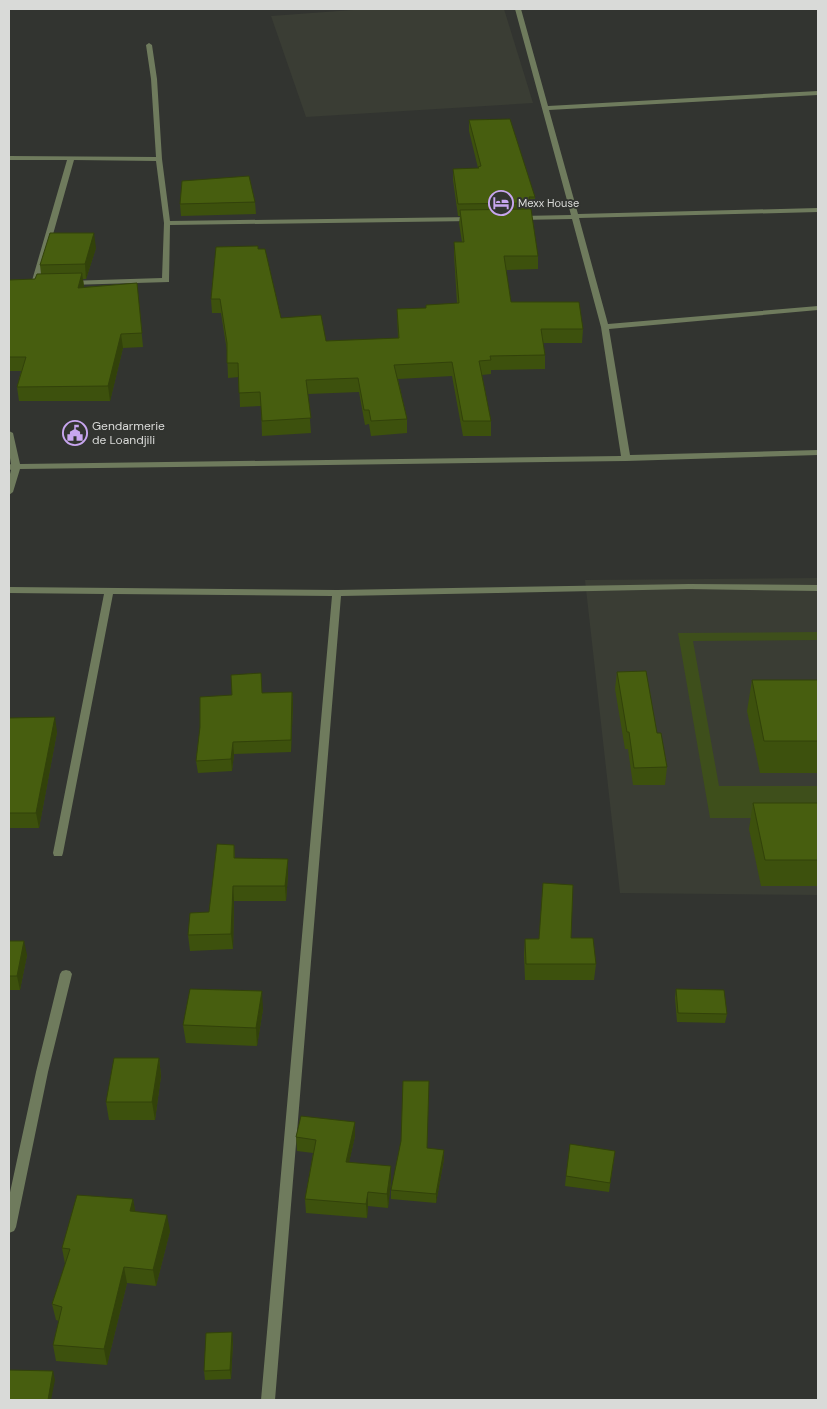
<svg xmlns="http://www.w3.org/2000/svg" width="827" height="1409" font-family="'DM Sans',sans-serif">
	<rect width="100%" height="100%" fill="#323430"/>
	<g fill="#3a3d34">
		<path d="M366 9H504L533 103 306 117 271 16Z"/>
		<path d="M818 578V895L620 893 585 580Z"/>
	</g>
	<path fill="#3e4f1b" d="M818 632V640L693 641 719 786H818V818H710L678 633Z"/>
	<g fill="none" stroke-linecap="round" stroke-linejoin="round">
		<path fill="#6f7b5d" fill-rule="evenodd" d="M689 584 818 585V591L686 589 684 587 686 585Z"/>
		<g fill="#6f7b5d" fill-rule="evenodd">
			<path d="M515 9H521L548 106 818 91V95L549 110 578 214 818 208V212L579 218 608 324 818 306V310L609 329 630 455 818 450V455L626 461 20 469 13 492 9 495V478L11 470 9 469V465L11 464 9 452V431L13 433 20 464 621 456 601 327 572 219 520 220 517 218 520 216 571 215Z"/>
			<path d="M149 43 152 45 157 79 162 159 170 221 473 217 476 219 473 221 170 225 169 282 70 285H67V281L162 278 164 223 156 161 74 160 39 284 32 286 31 284 67 160H9V156L156 157 151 79 146 45Z"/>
			<path d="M689 584 692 585 694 587 692 589 341 596 275 1400H261L332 596 113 594 63 853 62 856H54L53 853 104 594 9 593V587L337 590Z"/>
			<path d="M66 970 70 971 72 974 48 1072 16 1227 14 1231 9 1233V1197L36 1072 60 974 62 971Z"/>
		</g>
	</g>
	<g fill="#3d510d">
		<path d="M469 120 535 197V208H530V209L538 256V269L506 270 511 302 583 329 582 343H543L545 355V369L491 370V374L482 375 491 421V436H463L452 376 398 379 407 419V433L371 436 369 424 365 425 359 392 308 394 311 433 262 436 261 406 240 407 239 377 228 378 227 351 221 313H212L211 299 258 249 281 318 326 341 398 338 397 309 426 308 457 303 454 255V242H462L459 223 460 216H458L453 180V169L478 168 469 131Z"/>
		<path d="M255 202 256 214 181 216 180 204Z"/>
		<path d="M96 248 86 279H83L84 287 137 283 143 347 123 348 110 401H19L17 387 21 371H9V280L35 279 41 274 40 265Z"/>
		<path d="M617 672 657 733 667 767 665 785H633L628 749H625L615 689Z"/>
		<path d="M752 680H818V773H760L747 711Z"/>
		<path d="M292 692 293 703 291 752 234 754 232 771 198 773 196 761 262 693Z"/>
		<path d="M9 718 57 732 39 828H9Z"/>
		<path d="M753 803H818V886H761L749 829Z"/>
		<path d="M234 845 235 858 288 859V874L286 901H234L233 949 190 951 188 935 209 912Z"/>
		<path d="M571 938 596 964 594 980H525L524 955 525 939Z"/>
		<path d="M9 941 27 955 20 990H9Z"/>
		<path d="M676 989 727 1014 725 1023 677 1022 675 998Z"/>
		<path d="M263 1009 257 1046 186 1043 183 1025Z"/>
		<path d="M159 1058 161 1076 155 1120H109L106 1102Z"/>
		<path d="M355 1136 349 1162 391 1180 388 1208 368 1206 367 1218 306 1213 305 1199 313 1153 297 1151 296 1137Z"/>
		<path d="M444 1150V1159L436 1203 391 1199V1190Z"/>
		<path d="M615 1151 609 1192 565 1186 566 1176Z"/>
		<path d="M133 1199 135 1212 170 1231 156 1286 127 1283 107 1365 56 1361 53 1345 59 1321 56 1320 52 1304 65 1264 62 1248Z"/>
		<path d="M233 1341 231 1379 205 1380 204 1371Z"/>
	</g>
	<g fill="#32420a">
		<path d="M94 233 96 248 86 279 85 264Z"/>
		<path d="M82 273 84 287 79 302 78 288Z"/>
		<path d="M121 334 123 348 110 401 108 386Z"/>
		<path d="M292 692 293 703 291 752V740Z"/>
		<path d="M55 717 57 732 39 828 36 813Z"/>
		<path d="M233 742 234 754 232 771 231 759Z"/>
		<path d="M288 859V874L286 901 285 886Z"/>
		<path d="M233 886 234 901 233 949 231 934Z"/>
		<path d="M24 941 27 955 20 990 17 976Z"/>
		<path d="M262 991 263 1009 257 1046 256 1028Z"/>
		<path d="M159 1058 161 1076 155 1120 152 1102Z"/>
		<path d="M355 1122V1136L346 1176V1162Z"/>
		<path d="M444 1150V1159L436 1203V1194Z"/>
		<path d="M391 1166V1180L388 1208 387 1194Z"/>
		<path d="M368 1192V1206L367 1218 366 1204Z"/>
		<path d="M133 1199 136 1215 130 1211Z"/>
		<path d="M167 1215 170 1231 156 1286 153 1270Z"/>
		<path d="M124 1267 127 1283 107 1365 104 1349Z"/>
		<path d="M232 1332 233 1341 231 1379 230 1370Z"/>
		<path d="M53 1371 55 1380 51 1400H48Z"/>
	</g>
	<g fill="#475e0f" stroke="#32420a">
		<path d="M510 119 535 197H529L530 203 458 204 453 169 479 168 478 167 481 166 469 120Z"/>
		<path d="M249 176 255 202 180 204 182 181Z"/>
		<path d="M531 209 538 256H504L511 302H579L583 329H541L545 355 490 356 491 360 479 361 491 421H463L452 362 394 365 407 419 371 421 369 410H364L358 378 306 380 311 418 262 421 260 392 239 393 238 363H227V343L220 299H211L216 247 258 246V249H265L281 318 321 315 326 341 399 338 397 309 426 308V305L459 303 454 242H464L460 210Z"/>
		<path d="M50 233H94L85 264 40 265Z"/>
		<path d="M82 273 78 288 137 283 142 333 121 334 108 386 17 387 26 357H9V280L35 279 37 274Z"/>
		<path d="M646 671 657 733H661L667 767 634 768 629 732H627L617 672Z"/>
		<path d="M261 673 262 693 292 692 291 740 233 742 231 759 196 761 200 727V697L232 695 231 675Z"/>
		<path d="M752 680H818V741H764Z"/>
		<path d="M55 717 36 813H9V718Z"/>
		<path d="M753 803H818V860H765Z"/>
		<path d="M217 844 234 845V858L288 859 285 886H233L231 934 188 935 190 913 209 912Z"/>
		<path d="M543 883 573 885 571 938H593L596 964H526L525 939H539Z"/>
		<path d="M9 941H24L17 976H9Z"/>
		<path d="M190 989 262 991 256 1028 183 1025Z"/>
		<path d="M676 989 724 990 727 1014 678 1013Z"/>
		<path d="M114 1058H159L152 1102H106Z"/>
		<path d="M403 1081H429L427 1148 444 1150 436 1194 391 1190 401 1141Z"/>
		<path d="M301 1116 355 1122 346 1162 391 1166 387 1194 368 1192 366 1204 305 1199 316 1140 296 1137Z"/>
		<path d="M570 1144 615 1151 610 1183 566 1176Z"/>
		<path d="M77 1195 133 1199 130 1211 167 1215 153 1270 124 1267 104 1349 53 1345 62 1307 52 1304 70 1249 62 1248Z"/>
		<path d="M232 1332 230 1370 204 1371 206 1333Z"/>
		<path d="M9 1370 53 1371 48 1400H9Z"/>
	</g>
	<defs>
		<symbol id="hotel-ring" viewBox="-11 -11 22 22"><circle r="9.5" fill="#323430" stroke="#c8a6ef" stroke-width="1.5"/><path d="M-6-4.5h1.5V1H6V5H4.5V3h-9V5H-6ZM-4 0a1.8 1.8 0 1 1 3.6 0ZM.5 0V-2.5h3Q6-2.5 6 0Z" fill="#c8a6ef"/></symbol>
		<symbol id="civic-ring" viewBox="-11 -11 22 22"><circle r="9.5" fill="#323430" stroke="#c8a6ef" stroke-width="1.5"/><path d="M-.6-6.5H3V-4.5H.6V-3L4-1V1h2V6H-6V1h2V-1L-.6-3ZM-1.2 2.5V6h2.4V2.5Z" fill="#c8a6ef"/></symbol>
	</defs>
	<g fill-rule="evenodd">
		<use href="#hotel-ring" x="487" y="189" width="28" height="28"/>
		<use href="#civic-ring" x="61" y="419" width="28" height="28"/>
	</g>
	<g text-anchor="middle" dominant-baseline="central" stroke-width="4" stroke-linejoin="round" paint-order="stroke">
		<g font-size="11" fill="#d9dad8" stroke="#323430" text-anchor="start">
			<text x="518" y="203">Mexx House</text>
		</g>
		<g font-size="12" fill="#d9dad8" stroke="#323430" text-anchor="start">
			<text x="92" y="426">Gendarmerie<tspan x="92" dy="14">de Loandjili</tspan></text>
		</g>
	</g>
	<rect width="827" height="1409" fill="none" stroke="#d9dad8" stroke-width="20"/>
</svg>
